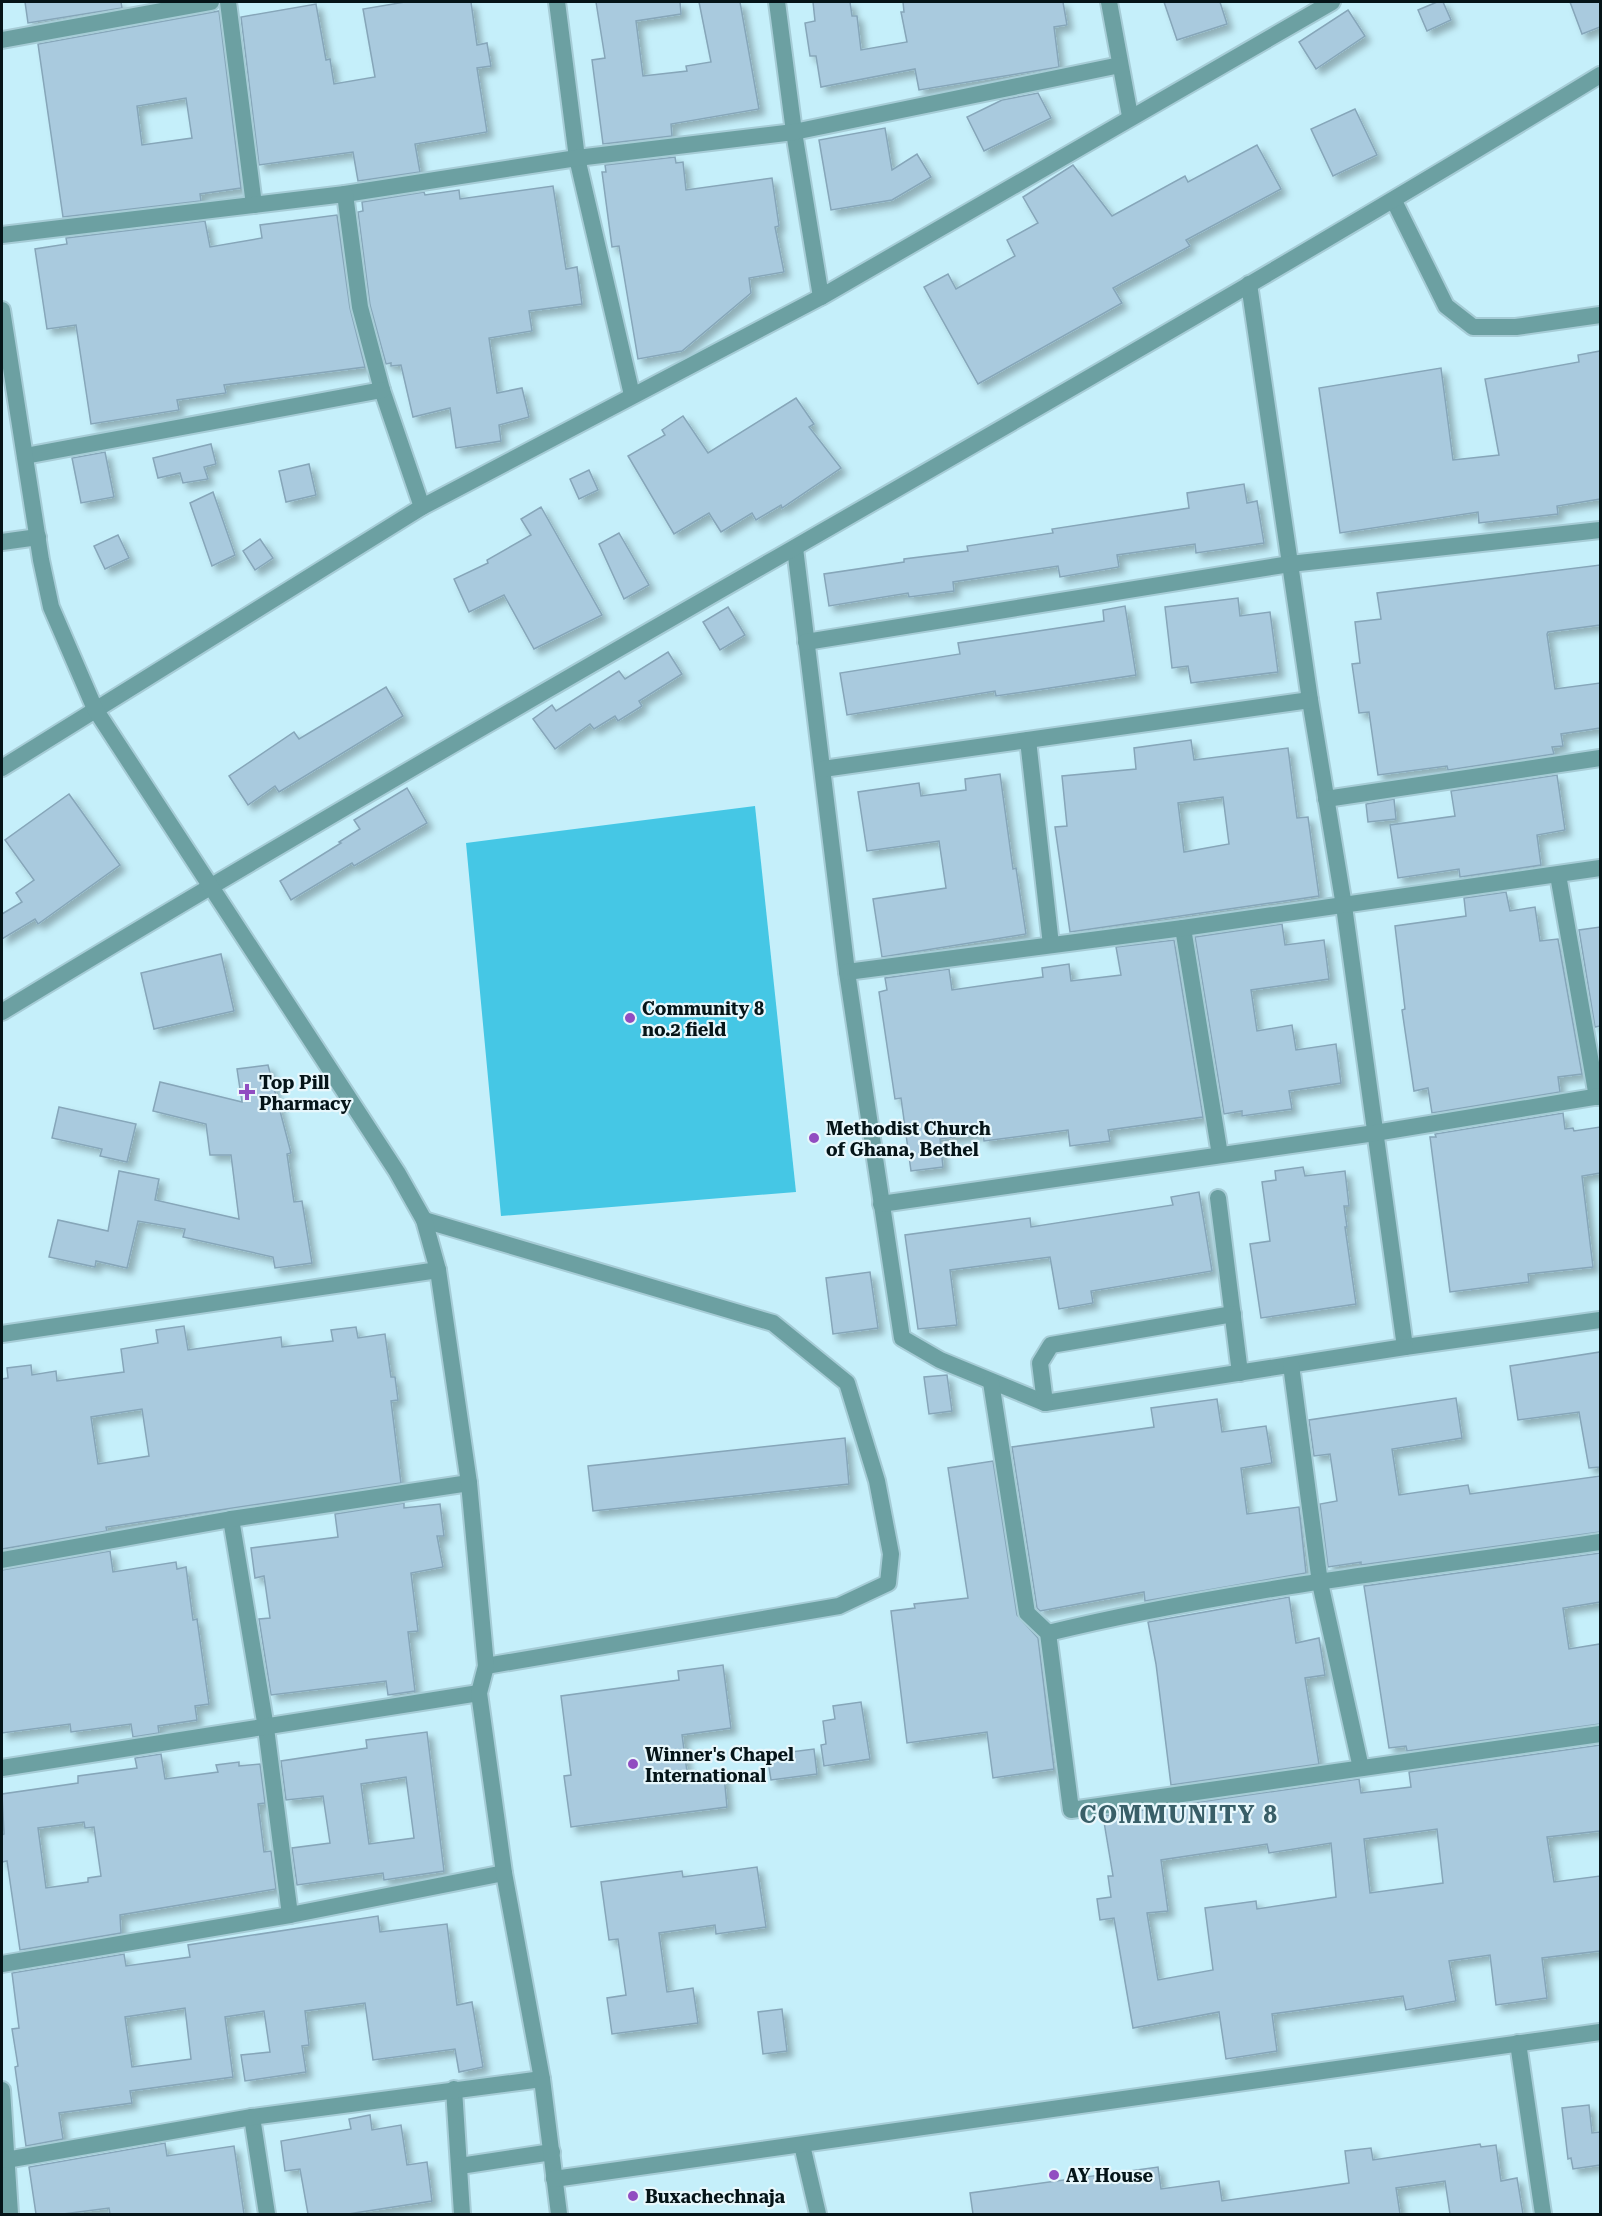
<svg xmlns="http://www.w3.org/2000/svg" width="1602" height="2216" font-family="'Roboto Serif',serif">
	<defs>
		<filter id="shadow"><feDropShadow dx="5.5" dy="5.5" stdDeviation="3" flood-color="#0004"/></filter>
	</defs>
	<rect width="100%" height="100%" fill="#c5effa"/>
	<path fill="#45c7e5" d="M755 806 796 1192 501 1216 466 843Z"/>
	<g fill="#a9cade" stroke="#86a6b9" stroke-width="1.5" fill-rule="evenodd" filter="url(#shadow)">
		<path d="M25 2H121L122 8 28 23Z"/>
		<path d="M405 2H471L477 45 487 43 491 66 477 68 487 132 415 144 420 172 358 181 353 152 259 165 241 17 316 4 326 60 330 59 334 84 375 77 363 9Z"/>
		<path d="M596 2H680L681 14 636 21 643 76 687 71 686 66 711 62 699 2H740L759 109 671 124 672 136 603 144 592 60 605 58Z"/>
		<path d="M813 2H850L852 16H857L861 50 907 42 901 12H904L903 2H1063L1067 25 1054 27 1059 67 919 90 915 69 821 87 816 56H810L805 23 815 21Z"/>
		<path d="M1164 2H1220L1227 24 1177 40Z"/>
		<path d="M1437 2H1443L1451 20 1427 31 1418 10Z"/>
		<path d="M1570 2H1600V27L1582 34Z"/>
		<path d="M1348 10 1365 36 1316 69 1299 42Z"/>
		<path d="M219 11 241 188 200 194 201 201 63 217 38 44ZM186 98 192 138 142 145 137 106Z"/>
		<path d="M1038 93 1051 118 984 151 967 117 1002 100Z"/>
		<path d="M1355 109 1377 155 1333 176 1311 129Z"/>
		<path d="M885 128 892 170 917 154 931 177 892 200 831 210 819 140Z"/>
		<path d="M1257 145 1281 189 1186 240 1190 246 1113 288 1122 303 978 384 924 287 948 274 956 289 1015 256 1007 240 1038 223 1023 197 1073 165 1112 216 1185 176 1188 182Z"/>
		<path d="M675 157 676 163 683 162 686 190 772 178 779 226 775 227 784 272 749 278 751 293 682 351 638 359 619 246 612 247 602 172H606L605 165Z"/>
		<path d="M553 186 566 269 577 267 582 304 529 311 532 331 489 338 497 393 522 388 529 417 499 425 501 441 456 448 450 408 413 417 401 365 391 366V363L386 364 370 305 358 212 363 211 362 202 424 192 425 195 459 190 460 199Z"/>
		<path d="M337 215 350 308 365 367 224 385 226 393 177 400 179 410 91 424 76 325 47 329 35 249 67 244 66 238 205 221 210 247 262 238 260 225Z"/>
		<path d="M1600 351V499L1557 506 1558 514 1479 523 1478 512 1340 533 1319 388 1441 368 1453 460 1499 455 1485 379 1579 362 1578 355Z"/>
		<path d="M796 398 814 424 809 427 841 468 782 508 781 505 756 520 752 513 721 532 709 513 674 534 628 456 665 435 662 430 683 416 708 453Z"/>
		<path d="M211 444 216 464 204 467 208 479 183 483 180 473 158 478 153 458Z"/>
		<path d="M105 452 114 497 81 503 72 458Z"/>
		<path d="M309 464 316 495 286 502 279 471Z"/>
		<path d="M589 470 598 490 579 499 570 479Z"/>
		<path d="M1244 484 1247 503 1257 501 1264 543 1196 553 1195 544 1117 555 1119 567 1060 577 1058 566 953 582 954 591 909 597 908 593 829 606 824 574 904 562V559L968 551 967 546 1053 533 1052 529 1189 508 1187 493Z"/>
		<path d="M213 492 235 555 212 566 190 503Z"/>
		<path d="M541 507 602 615 534 649 504 595 469 612 454 579 488 563 487 560 531 535 521 519Z"/>
		<path d="M619 533 649 585 624 599 599 544Z"/>
		<path d="M118 535 129 558 105 569 94 546Z"/>
		<path d="M260 539 273 558 255 570 243 551Z"/>
		<path d="M1600 565V625L1548 632 1547 634 1555 689 1600 683V728L1561 734 1563 746 1552 747 1554 754 1448 770 1447 766 1378 775 1369 712 1359 713 1352 664 1360 663 1355 622 1381 619 1377 593Z"/>
		<path d="M1238 598 1240 616 1270 612 1278 672 1191 683 1188 666 1172 668 1165 607Z"/>
		<path d="M1125 606 1136 675 996 696 995 691 847 715 840 673 960 654 958 643 1104 621 1103 610Z"/>
		<path d="M728 607 745 635 720 650 703 622Z"/>
		<path d="M668 652 682 674 639 701 642 706 618 721 615 716 594 729 590 724 555 749 533 719 552 705 556 711 619 671 625 679Z"/>
		<path d="M386 687 403 716 279 792 275 786 248 805 229 776 294 732 299 739Z"/>
		<path d="M1191 740 1194 760 1288 748 1297 818 1308 817 1319 896 1070 932 1055 827 1067 826 1062 776 1136 769 1134 748ZM1223 797 1229 844 1184 852 1178 803Z"/>
		<path d="M1000 774 1013 869 1016 868 1026 934 882 957 873 899 946 888 939 841 867 851 858 792 919 783 921 796 966 790 965 779Z"/>
		<path d="M1557 775 1565 830 1537 835 1541 865 1460 877 1459 869 1398 878 1390 825 1455 816 1451 791Z"/>
		<path d="M407 788 427 823 354 866 352 863 291 900 280 881 341 843 339 842 360 829 354 820Z"/>
		<path d="M69 794 120 865 38 924 35 919 2 939V914L22 902 16 893 34 880 5 840Z"/>
		<path d="M1394 799 1396 819 1368 822 1366 804Z"/>
		<path d="M1506 892 1510 911 1535 907 1540 941 1558 939 1582 1074 1558 1077 1560 1092 1432 1113 1428 1088 1414 1091 1402 1010 1405 1009 1395 926 1466 916 1464 898Z"/>
		<path d="M1282 924 1285 945 1324 940 1329 979 1251 990 1257 1031 1292 1025 1296 1050 1336 1044 1341 1083 1289 1091 1292 1109 1242 1116V1111L1224 1114 1195 937Z"/>
		<path d="M1600 927V1026L1595 1027 1579 930Z"/>
		<path d="M1174 940 1203 1117 1108 1130 1110 1141 1070 1146 1068 1130 984 1141 983 1133 940 1139 943 1167 911 1171 901 1098 895 1099 879 992 887 990 885 978 949 969 952 990 1043 977 1042 968 1069 964 1071 981 1121 975 1116 947Z"/>
		<path d="M221 954 234 1011 154 1029 141 973Z"/>
		<path d="M268 1065 291 1153 287 1154 294 1202 302 1201 312 1263 275 1268 273 1257 183 1237 185 1229 138 1221 127 1268 96 1261 95 1267 49 1257 58 1220 108 1231 119 1171 159 1179 155 1200 239 1219 231 1155H210L206 1124 153 1111 160 1082 242 1102 237 1069Z"/>
		<path d="M59 1107 136 1124 127 1162 100 1156 102 1149 52 1138Z"/>
		<path d="M1563 1113 1565 1129 1573 1128 1574 1131 1600 1127V1173L1582 1176 1593 1267 1528 1274 1529 1282 1450 1292 1430 1137H1436L1435 1134Z"/>
		<path d="M1303 1167 1305 1176 1345 1171 1349 1206H1344L1347 1227H1345L1356 1304 1261 1318 1250 1244 1270 1241 1262 1182 1276 1180 1275 1171Z"/>
		<path d="M1199 1192 1212 1271 1091 1291 1093 1303 1059 1309 1050 1257 950 1270 957 1325 918 1329 905 1235 1030 1218 1031 1227 1173 1205 1171 1197Z"/>
		<path d="M870 1272 878 1328 833 1334 826 1278Z"/>
		<path d="M184 1326 188 1350 281 1337 282 1347 333 1341 331 1330 356 1327 358 1338 385 1334 391 1377H395L398 1400 391 1401 401 1483 106 1527 107 1531 2 1549V1379L8 1378 7 1368 31 1365 32 1375 56 1371 57 1381 124 1372 121 1349 158 1343 156 1330ZM142 1409 149 1456 98 1464 91 1417Z"/>
		<path d="M1600 1352V1467L1589 1468 1579 1412 1518 1420 1510 1366Z"/>
		<path d="M947 1375 952 1411 929 1414 924 1377Z"/>
		<path d="M1456 1398 1462 1438 1392 1449 1399 1495 1468 1485 1470 1494 1600 1476V1532L1361 1565V1562L1328 1567 1320 1504 1337 1501 1330 1454 1314 1456 1309 1420Z"/>
		<path d="M1217 1399 1222 1432 1266 1426 1272 1463 1241 1468 1247 1514 1299 1507 1306 1573 1145 1601 1144 1592 1040 1611 1037 1608 1012 1447 1154 1427 1151 1408Z"/>
		<path d="M845 1438 849 1484 593 1511 588 1466Z"/>
		<path d="M993 1461 1017 1615 1038 1638 1054 1769 993 1778 987 1732 907 1743 891 1611 915 1608 914 1604 968 1598 948 1468Z"/>
		<path d="M404 1503V1508L440 1504 444 1536H437L443 1567 411 1573 418 1631 408 1632 415 1691 388 1695 386 1681 271 1695 259 1619 270 1618 264 1576 255 1578 251 1548 338 1537 335 1514Z"/>
		<path d="M110 1551 113 1572 176 1562 177 1569 186 1567 193 1620 197 1619 209 1704 195 1706 197 1720 158 1726 159 1733 133 1737 131 1724 71 1732 70 1724 2 1733V1570Z"/>
		<path d="M1600 1553V1602L1563 1608 1569 1649 1600 1644V1724L1407 1751 1406 1746 1389 1748 1364 1586Z"/>
		<path d="M1289 1597 1296 1643 1319 1638 1325 1675 1305 1678 1319 1764 1171 1785 1156 1664 1148 1622Z"/>
		<path d="M723 1665 731 1728 682 1735 688 1779 724 1775 727 1807 571 1827 564 1776 571 1775 561 1696 679 1680 678 1671Z"/>
		<path d="M861 1702 870 1759 824 1766 821 1745 826 1744 823 1721 835 1719 833 1706Z"/>
		<path d="M427 1732 444 1871 384 1880 383 1873 297 1885 292 1848 330 1843 323 1796 286 1800 281 1761 367 1748 366 1740ZM406 1777 414 1838 369 1844 361 1784Z"/>
		<path d="M1600 1745V1831L1547 1837 1554 1882 1600 1876V1951L1542 1958 1547 1998 1496 2005 1490 1955 1449 1961 1456 2001 1406 2010 1403 1996 1272 2014 1277 2051 1226 2059 1219 2012 1133 2028 1114 1918 1100 1920 1097 1899 1111 1897 1108 1876H1113L1103 1816 1359 1779 1361 1793 1411 1787 1409 1772ZM1437 1829 1443 1883 1370 1893 1364 1839ZM1331 1843 1336 1897 1257 1909 1256 1901 1205 1908 1213 1970 1158 1980 1147 1913 1168 1911 1161 1860 1267 1844 1269 1853Z"/>
		<path d="M814 1749 817 1774 771 1780 767 1755Z"/>
		<path d="M161 1754 165 1779 218 1772 216 1765 239 1762V1766L260 1764 265 1803 258 1804 264 1852 271 1851 276 1889 120 1915 121 1933 20 1950 7 1861 2 1862V1835L4 1834 2 1794 78 1783V1776L137 1768 135 1758ZM84 1822 85 1828 94 1827 101 1876 88 1878V1882L46 1888 38 1828Z"/>
		<path d="M757 1867 766 1927 716 1934 715 1925 659 1933 667 1992 693 1988 698 2023 612 2034 607 1998 626 1995 618 1939 609 1940 601 1882 682 1871 683 1877Z"/>
		<path d="M378 1916 380 1932 447 1924 457 2005 472 2002 483 2067 459 2072 455 2049 373 2060 365 2003 305 2011 309 2045 302 2046 306 2072 245 2081 241 2055 270 2052 264 2011 225 2017 233 2077 130 2091 132 2103 59 2113 63 2139 26 2146 15 2067 18 2066 12 2029 19 2028 12 1973 124 1954 126 1966 190 1957 188 1945ZM185 2008 191 2059 132 2067 125 2017Z"/>
		<path d="M782 2009 787 2051 763 2054 758 2012Z"/>
		<path d="M1589 2105 1592 2133 1600 2132V2165L1573 2169 1571 2158 1568 2159 1562 2108Z"/>
		<path d="M370 2115 372 2130 401 2125 407 2165 427 2162 432 2201 348 2214H308L300 2169 285 2171 281 2141 351 2129 349 2119Z"/>
		<path d="M165 2143 167 2156 234 2146 244 2214H110L109 2208 63 2214H36L29 2167Z"/>
		<path d="M1480 2144 1481 2147 1496 2145 1501 2181 1517 2178 1523 2214H1450L1445 2181 1396 2188 1400 2214H973L970 2193 1158 2167 1161 2189 1219 2181 1222 2201 1349 2183 1345 2151 1371 2148 1373 2160Z"/>
	</g>
	<g fill="none" stroke-linecap="round" stroke-linejoin="round">
		<defs>
			<g id="minor">
				<path d="M228 2 254 205"/>
				<path d="M557 2 577 158 632 395"/>
				<path d="M777 2 794 132 821 297"/>
				<path d="M1109 2 1130 116"/>
				<path d="M2 40 211 2"/>
				<path d="M345 194 577 158 794 132 1120 65"/>
				<path d="M1394 201 1446 306 1473 327H1516L1600 315"/>
				<path d="M2 235 345 194 360 307 382 390 422 507"/>
				<path d="M1249 284 1310 700 1344 906 1405 1347 1600 1320"/>
				<path d="M25 456 382 390"/>
				<path d="M2 542 38 537"/>
				<path d="M795 548 847 972 902 1338 940 1360 1045 1403 1405 1347"/>
				<path d="M806 642 1290 564 1600 530"/>
				<path d="M1028 740 1051 945"/>
				<path d="M2 768 422 507 821 297 1332 2"/>
				<path d="M823 769 1310 700"/>
				<path d="M1326 799 1600 758"/>
				<path d="M1558 875 1597 1097"/>
				<path d="M1183 928 1220 1155"/>
				<path d="M847 972 1183 928 1600 868"/>
				<path d="M2 1012C529 691 1073 397 1600 75"/>
				<path d="M1218 1198 1240 1373"/>
				<path d="M881 1204 1375 1133 1600 1096"/>
				<path d="M424 1220 773 1323 847 1383 877 1481 891 1554 888 1583 839 1606 486 1666"/>
				<path d="M2 1334 438 1270"/>
				<path d="M1291 1365 1320 1583 1361 1768"/>
				<path d="M991 1382 1027 1613 1048 1633 1071 1810 1600 1734"/>
				<path d="M1045 1403 1040 1363 1051 1345 1233 1314"/>
				<path d="M231 1519 266 1728 290 1915"/>
				<path d="M2 1560 231 1519 469 1483"/>
				<path d="M1048 1633C1229 1589 1416 1569 1600 1542"/>
				<path d="M2 1768 479 1693"/>
				<path d="M2 1964 290 1915 504 1873"/>
				<path d="M454 2089 462 2214"/>
				<path d="M2 2090 10 2214"/>
				<path d="M252 2117 267 2214"/>
				<path d="M802 2145 818 2214"/>
				<path d="M6 2160 252 2117 542 2079"/>
				<path d="M460 2166 552 2152"/>
			</g>
			<g id="tertiary">
				<path d="M2 310 41 560 51 607 95 709 397 1172 424 1220 438 1270 469 1483 486 1666 479 1693 504 1873 542 2079 559 2214"/>
				<path d="M1518 2043 1543 2214"/>
				<path d="M554 2179 1600 2032"/>
			</g>
		</defs>
		<use href="#minor" stroke="#a6ccd6" stroke-width="20"/>
		<use href="#tertiary" stroke="#a6ccd6" stroke-width="20"/>
		<use href="#minor" stroke="#6ca0a2" stroke-width="16"/>
		<use href="#tertiary" stroke="#6ca0a2" stroke-width="16"/>
	</g>
	<g fill="#914dc1" stroke="#e7f7fc" stroke-width="2">
		<circle cx="630" cy="1018" r="6"/>
		<path d="M244 1083h6v6h6v6h-6v6h-6v-6h-6v-6h6z"/>
		<circle cx="814" cy="1138" r="6"/>
		<circle cx="633" cy="1764" r="6"/>
		<circle cx="1054" cy="2175" r="6"/>
		<circle cx="633" cy="2196" r="6"/>
	</g>
	<g text-anchor="middle" dominant-baseline="central" stroke-width="4.5" stroke-linejoin="round" paint-order="stroke">
		<g font-size="18" font-weight="bold" fill="#051418" stroke="#e7f7fc" text-anchor="start">
			<text x="642" y="1008">Community 8<tspan x="642" dy="21">no.2 field</tspan></text>
			<text x="259" y="1082">Top Pill<tspan x="259" dy="21">Pharmacy</tspan></text>
			<text x="826" y="1128">Methodist Church<tspan x="826" dy="21">of Ghana, Bethel</tspan></text>
			<text x="645" y="1754">Winner's Chapel<tspan x="645" dy="21">International</tspan></text>
			<text x="1066" y="2175">AY House</text>
			<text x="645" y="2196">Buxachechnaja</text>
		</g>
		<g font-size="24" font-weight="bold" letter-spacing="1.5" fill="#395f68" stroke="#e7f7fc">
			<text x="1179" y="1815">COMMUNITY 8</text>
		</g>
	</g>
	<rect width="1602" height="2216" fill="none" stroke="#051418" stroke-width="6"/>
</svg>
